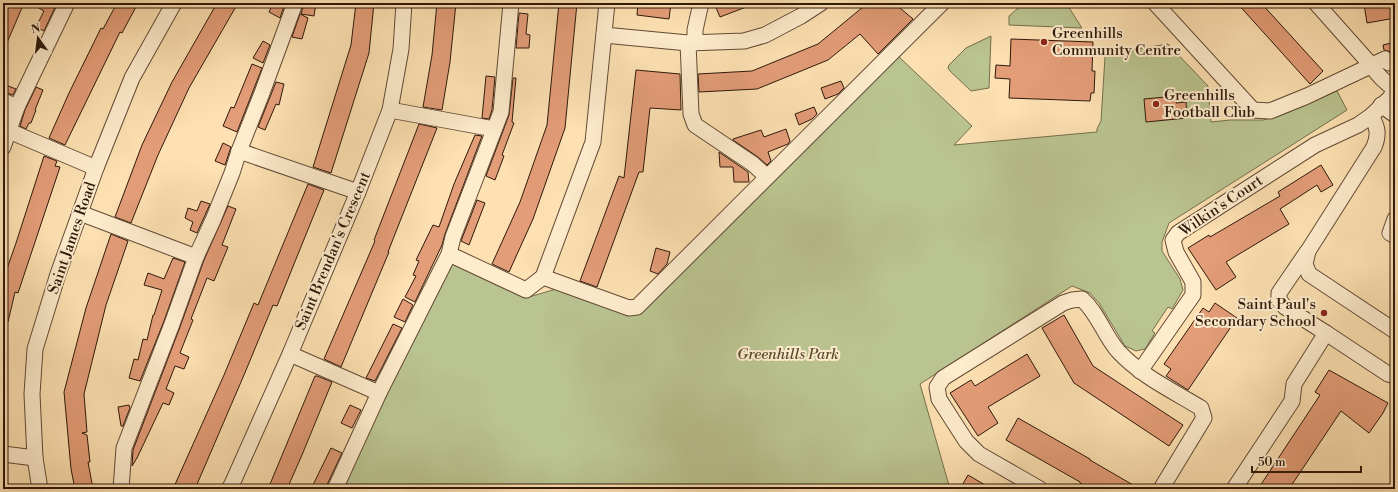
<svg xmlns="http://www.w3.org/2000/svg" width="1398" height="492" font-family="'Libre Bodoni',serif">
	<rect width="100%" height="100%" fill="#fde1b2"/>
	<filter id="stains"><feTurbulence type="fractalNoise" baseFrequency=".005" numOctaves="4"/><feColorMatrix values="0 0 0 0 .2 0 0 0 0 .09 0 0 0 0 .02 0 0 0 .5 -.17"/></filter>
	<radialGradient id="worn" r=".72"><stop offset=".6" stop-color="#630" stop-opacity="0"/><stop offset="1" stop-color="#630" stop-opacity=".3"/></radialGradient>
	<g fill="#bac490" stroke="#746e4d">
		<path d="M1024 3H1066L1082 28 1009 25V16Z"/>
		<path d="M991 36 989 88 971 91 950 71 948 68 949 65 966 48Z"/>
		<path d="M1168 44 1208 86 1211 122 1230 120H1263L1282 115 1337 91 1347 110 1169 223 1162 242V251L1180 279 1183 290 1172 309 1168 307 1152 331 1155 333 1145 349 1136 351 1125 346 1099 303 1090 293 1072 286 920 384 950 489H342L449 262 529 297 556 289 630 313 897 55 972 126 954 145 1097 132V129L1101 121 1105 57 1113 53Z"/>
	</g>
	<g fill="#e39d78" stroke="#2e180a">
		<path d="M3 3H24L3 52Z"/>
		<path d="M30 3H57L44 31 36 27 44 11Z"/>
		<path d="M117 3H138L122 33 120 32 65 145 49 138 69 93 101 28 103 29Z"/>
		<path d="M217 3H238L189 88 158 155 131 223 115 217 142 145 172 82Z"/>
		<path d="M273 3H278L284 6 280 18 269 12Z"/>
		<path d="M304 3H316L314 16 301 14Z"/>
		<path d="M356 3H374L369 53 331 173 313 167 351 45Z"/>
		<path d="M437 3H456L450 62 442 110 423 107 432 55Z"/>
		<path d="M559 3H577L565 128 533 219 509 272 492 264 520 202 547 125Z"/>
		<path d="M638 3H671L669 19 637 15Z"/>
		<path d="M714 3H754V4L720 17Z"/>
		<path d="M866 3H894L913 19 878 54 860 34 828 60 757 89 699 92 698 74 752 71 818 44 863 7Z"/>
		<path d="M1237 3H1261L1323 71 1310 84Z"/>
		<path d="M1371 3H1395V18L1367 23 1364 4Z"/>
		<path d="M519 13 528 14 526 34 530 35 529 48H516Z"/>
		<path d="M300 14 308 18 302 39 292 37Z"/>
		<path d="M1011 39 1093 42 1092 71H1095L1094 93H1091L1090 101 1009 98 1010 79 995 78 996 65 1010 66Z"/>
		<path d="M263 41 270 45 263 63 253 58Z"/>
		<path d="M1395 42V53L1384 50 1383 45Z"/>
		<path d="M252 64 262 68 237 132 223 126 231 107 234 108Z"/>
		<path d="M636 70 680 74 681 110 650 108 643 172H639L597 287 580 281 619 176 624 178Z"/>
		<path d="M486 76 495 77 492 110 489 119 482 118Z"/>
		<path d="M513 78H516L512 122 514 123 502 155 504 156 495 180 486 176 509 115Z"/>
		<path d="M841 81 844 88 838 94 825 99 821 88Z"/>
		<path d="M276 82 284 84 279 105 276 104 265 130 258 127Z"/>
		<path d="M3 84 16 89 13 95 3 92Z"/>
		<path d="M36 87 43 90 35 110H36L31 123H29L26 129 20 126 25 110Z"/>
		<path d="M1176 96V103L1186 102 1187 118 1146 122 1144 99Z"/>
		<path d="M814 107 817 114 812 119 799 125 795 114Z"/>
		<path d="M419 124 437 128 395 234 388 252H389L341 367 324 359 375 241 374 240Z"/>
		<path d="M786 129 790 141 788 144 768 152 771 161 767 165 758 157 733 140V139L761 130 764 137Z"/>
		<path d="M475 135 482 136 445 234 442 245 415 302 405 297 416 276 413 275 419 261 416 260 433 225 439 227 454 184Z"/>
		<path d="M223 143 231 147 225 165 215 161Z"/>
		<path d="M719 152 748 172 749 182H734L733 167H720Z"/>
		<path d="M44 156 57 161 55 166 60 167 18 293 15 292 8 322 3 321V280L16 243Z"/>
		<path d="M1321 165 1333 185 1321 192 1317 185 1280 209 1289 224 1226 262 1236 277 1216 290 1188 248 1209 235 1210 237 1280 196 1278 192Z"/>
		<path d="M308 184 324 190 277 306 273 305 244 375 195 489H173L224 375 254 303 258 305Z"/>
		<path d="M477 200 485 203 469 245 461 241Z"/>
		<path d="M201 201 210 204 197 233 190 230 193 222 185 218 188 208 197 211Z"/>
		<path d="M228 206 236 209 222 245 228 247 214 281 207 278 191 319 193 320 180 353 189 357 184 369 175 366 166 389 174 393 169 405 163 403 137 458 132 466 133 450 180 327 204 260Z"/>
		<path d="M111 234 128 241 106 305 84 394 87 432 82 433 87 435 90 462H88L93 489H75L71 469 64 392 86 308Z"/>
		<path d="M656 248 670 252 667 264 658 274 650 271Z"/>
		<path d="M173 258 185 262 164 321 140 381 129 378 134 359 138 360 143 339 147 340 153 315H154L162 290 144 285 148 273 164 279Z"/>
		<path d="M403 299 413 305 405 322 394 317Z"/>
		<path d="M1215 303 1237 318 1188 390 1166 376 1171 369 1164 364 1203 308 1209 312Z"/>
		<path d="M1064 315 1093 366 1183 425 1169 446 1074 383 1042 328Z"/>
		<path d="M393 324 402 328 375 381 366 378Z"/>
		<path d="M1027 354 1040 376 988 407 998 423 978 436 950 393 971 380 975 386Z"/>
		<path d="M1329 370 1388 403 1383 413 1369 433 1341 411 1289 489H1258L1320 395 1315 392Z"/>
		<path d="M315 376H317L332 382 302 455 287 489H268Z"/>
		<path d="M129 405 130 408 123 426H121L118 407Z"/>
		<path d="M350 405 361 410 352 428 341 423Z"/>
		<path d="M1018 418 1090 459V460L1140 489H1089L1080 483V482L1006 440Z"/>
		<path d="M331 448 342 453 333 472 325 489H311Z"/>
		<path d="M968 475 992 489H960Z"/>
	</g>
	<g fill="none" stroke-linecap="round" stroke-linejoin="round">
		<defs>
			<g id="minor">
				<path d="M511 3 501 112 453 237 449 254 526 290 543 277"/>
				<path d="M1155 3 1253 110 1270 111 1307 96 1385 59 1389 63 1395 62"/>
				<path d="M1316 3 1372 66C1378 76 1384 82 1395 89"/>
				<path d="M604 35 688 43 744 41 765 35 801 16 821 3"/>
				<path d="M688 43 691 114 695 125 753 164 767 177"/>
				<path d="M695 43V30L701 3"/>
				<path d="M3 101 17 107"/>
				<path d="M1381 105 1395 115"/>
				<path d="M390 110 494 129"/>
				<path d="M1371 116C1378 127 1379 135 1374 147L1308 251 1305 264 1309 274 1395 331"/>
				<path d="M9 131 96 168"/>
				<path d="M3 147 17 107 67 3"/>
				<path d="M239 151 358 192"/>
				<path d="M80 213 196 257"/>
				<path d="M1395 219 1390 233 1395 236"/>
				<path d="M1307 252 1279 293V300L1285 307 1326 333"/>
				<path d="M543 277 629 308 637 307 942 3"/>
				<path d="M543 277 593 142 607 3"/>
				<path d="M290 354 379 393"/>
				<path d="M1140 371 1193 295V282L1176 252 1173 240 1178 233 1315 145 1358 125 1371 116 1390 98 1395 88"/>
				<path d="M3 454 35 458"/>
				<path d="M40 489 35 458 32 394 35 349 58 274 96 168 132 78 174 3"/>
				<path d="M121 489 124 448 172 324 196 257 213 220 232 173 239 151 262 93 295 3"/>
				<path d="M229 489 232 484 290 354 358 192 390 110 401 49 404 3"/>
				<path d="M335 489 379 393 449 254"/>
				<path d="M1040 489 979 454 966 441 939 399 937 387 943 378 1063 303 1072 300 1082 299C1098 313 1104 335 1118 351 1141 376 1173 391 1201 408L1204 418 1161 489"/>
				<path d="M1234 489 1292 401 1294 384 1326 333 1388 374 1391 375 1395 372"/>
			</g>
		</defs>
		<use href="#minor" stroke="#624a34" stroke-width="17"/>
		<use href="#minor" stroke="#feeccd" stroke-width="15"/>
	</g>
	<g fill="#8f2418" stroke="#feeccd" stroke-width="1.5">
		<circle cx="1044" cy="42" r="4"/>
		<circle cx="1156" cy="104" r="4"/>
		<circle cx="1324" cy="313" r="4"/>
	</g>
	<g text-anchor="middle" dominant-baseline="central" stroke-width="4" stroke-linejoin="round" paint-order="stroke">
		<g font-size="15" fill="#2e180a" stroke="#feeccd" text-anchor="start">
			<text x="1052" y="33">Greenhills<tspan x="1052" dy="17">Community Centre</tspan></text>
			<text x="1164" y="95">Greenhills<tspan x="1164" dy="17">Football Club</tspan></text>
			<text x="1316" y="304" text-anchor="end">Saint Paul's<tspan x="1316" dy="17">Secondary School</tspan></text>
		</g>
		<g font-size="15" fill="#2e180a" stroke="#feeccd">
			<text transform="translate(1221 206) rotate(-34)">Wilkin's Court</text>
			<text transform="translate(72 238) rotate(-71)">Saint James Road</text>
			<text transform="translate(333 251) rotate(-67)">Saint Brendan's Crescent</text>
		</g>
		<g font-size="15" font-style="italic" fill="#584c32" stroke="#feeccd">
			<text x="788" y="354">Greenhills Park</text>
		</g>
	</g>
	<rect width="1398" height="492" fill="none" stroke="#fde1b2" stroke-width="16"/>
	<rect x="4" y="4" width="1390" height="484" fill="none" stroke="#2e180a" stroke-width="2"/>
	<rect x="8" y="8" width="1382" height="476" fill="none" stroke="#2e180a"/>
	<g transform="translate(38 38) rotate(346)" stroke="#feeccd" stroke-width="3" paint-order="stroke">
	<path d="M0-3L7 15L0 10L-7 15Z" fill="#2e180a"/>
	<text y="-6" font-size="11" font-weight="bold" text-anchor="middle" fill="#2e180a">N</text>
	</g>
	<path d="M1252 466v6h109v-6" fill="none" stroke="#2e180a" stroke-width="2"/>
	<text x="1258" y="466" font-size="12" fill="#2e180a" stroke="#feeccd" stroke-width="3" paint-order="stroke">50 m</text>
	<rect width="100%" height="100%" filter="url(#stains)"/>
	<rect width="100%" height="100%" fill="url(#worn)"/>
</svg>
